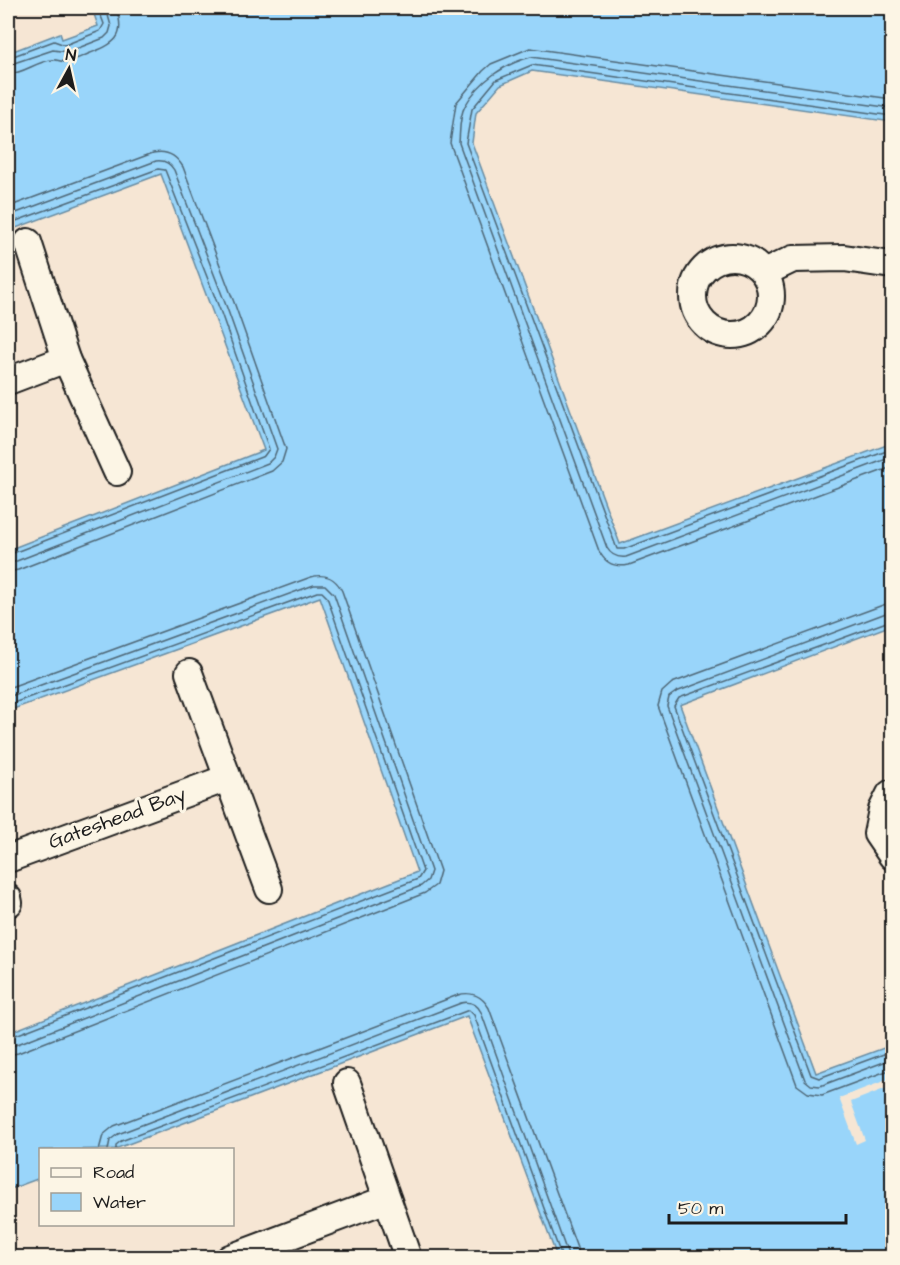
<svg xmlns="http://www.w3.org/2000/svg" width="900" height="1265" font-family="'Architects Daughter',sans-serif">
	<rect width="100%" height="100%" fill="#f6e6d4"/>
	<filter id="ink" filterUnits="userSpaceOnUse"><feTurbulence type="fractalNoise" baseFrequency=".0167" numOctaves="2"/><feDisplacementMap in="SourceGraphic" scale="12" xChannelSelector="R" yChannelSelector="G"/><feConvolveMatrix kernelMatrix="1 2 1 2 8 2 1 2 1" color-interpolation-filters="sRGB"/></filter>
	<g filter="url(#ink)">
		<path fill="#99d5fa" stroke="#678ba1" stroke-width="1.5" d="M92 8H892V122L532 71 500 85 476 113 472 143 620 544 892 443V625L680 705 816 1073 892 1045V1257H557L467 1016 115 1149 40 1150V1178L8 1190V1033L417 872 320 597 8 711V550L264 450 161 174 8 231V53L60 33 62 39 98 26Z"/>
		<path fill="#f6e6d4" d="M892 1078V1086L851 1102 865 1140 856 1144 839 1098Z"/>
		<g fill="none" stroke-linecap="round" stroke-linejoin="round">
			<g stroke="#4e6675" stroke-width="1.5">
				<path d="M8 58 54 41 65 45 100 31 104 24 98 8"/>
				<path d="M8 65 53 50 68 52 104 38 109 33 111 26 106 8"/>
				<path d="M8 74C23 74 37 61 52 60 56 59 61 62 66 62 73 61 81 57 88 54 114 44 127 38 116 8"/>
				<path d="M892 99 530 48 491 64 483 71 456 103 450 143 599 551C605 563 615 568 629 565L892 467"/>
				<path d="M892 108 531 57C504 64 479 81 465 106 459 116 460 132 459 143L607 548C611 555 617 558 626 557L892 457"/>
				<path d="M892 116 532 65 496 80 472 109 466 143 617 549H624L892 449"/>
				<path d="M8 207 153 153C166 150 176 155 183 167L235 305 286 449 282 462 272 471 18 570 8 572"/>
				<path d="M8 216 156 161C164 160 170 163 174 170L227 308 277 449 274 457 268 463 14 562 8 563"/>
				<path d="M8 224 158 169 165 170 220 310 269 449 264 456 8 555"/>
				<path d="M892 603 883 605 672 683 662 692 658 706 797 1085 808 1093 822 1095 892 1069"/>
				<path d="M892 612 886 613 676 692 669 697 667 706 805 1080 811 1085 820 1086 892 1059"/>
				<path d="M892 620 679 698 674 706 811 1075 819 1078 892 1051"/>
				<path d="M8 688 311 577C325 573 336 578 342 591L440 871 436 885 425 893 18 1053 8 1055"/>
				<path d="M8 697 314 585H325L334 594 431 871 428 880 421 886 15 1045 8 1046"/>
				<path d="M8 705 317 592H322L327 597 423 871 418 879 8 1038"/>
				<path d="M99 1150 103 1135 114 1126 458 995C471 991 482 996 489 1008L577 1248 578 1258"/>
				<path d="M108 1150 110 1140 118 1134 461 1003C470 1001 477 1004 481 1012L569 1258"/>
				<path d="M116 1150V1145L121 1141 469 1010 474 1015 562 1258"/>
			</g>
			<defs>
				<g id="street">
					<path d="M28 242 66 359 117 472"/>
					<circle cx="732" cy="296" r="39"/>
					<path d="M764 273 793 259 844 258 892 265"/>
					<path d="M8 381 66 359"/>
					<path d="M189 673 269 889"/>
					<path d="M892 793 890 794 882 810 877 834 892 856"/>
					<path d="M8 859 227 778"/>
					<path d="M8 898 9 903"/>
					<path d="M347 1083 408 1258"/>
					<path d="M230 1258 387 1199"/>
				</g>
			</defs>
			<use href="#street" stroke="#1c1c1c" stroke-width="30"/>
			<use href="#street" stroke="#fcf5e5" stroke-width="26"/>
		</g>
	</g>
	<g text-anchor="middle" dominant-baseline="central" stroke-width="6" stroke-linejoin="round" paint-order="stroke">
		<g font-size="21" fill="#1c1c1c" stroke="#fcf5e5">
			<text transform="translate(117 818) rotate(-20)">Gateshead Bay</text>
		</g>
	</g>
	<rect width="900" height="1265" fill="none" stroke="#fcf5e5" stroke-width="30"/>
	<rect x="15" y="15" width="870" height="1235" fill="none" stroke="#1c1c1c" stroke-width="2" filter="url(#ink)"/>
	<rect x="39" y="1148" width="195" height="78" fill="#fcf5e5" stroke="#a29e95" stroke-width="1.5"/>
	<rect x="51" y="1168" width="30" height="9" fill="#fcf5e5" stroke="#a29e95" stroke-width="1.5"/>
	<text x="93" y="1178" font-size="18" fill="#1c1c1c">Road</text>
	<rect x="51" y="1193" width="30" height="18" fill="#99d5fa" stroke="#a29e95" stroke-width="1.5"/>
	<text x="93" y="1208" font-size="18" fill="#1c1c1c">Water</text>
	<g transform="translate(69 69) rotate(8)" stroke="#fcf5e5" stroke-width="4.5" paint-order="stroke">
	<path d="M0-4.5L10 22L0 15L-10 22Z" fill="#1c1c1c"/>
	<text y="-9" font-size="16" font-weight="bold" text-anchor="middle" fill="#1c1c1c">N</text>
	</g>
	<path d="M669 1214v9h177v-9" fill="none" stroke="#1c1c1c" stroke-width="3"/>
	<text x="678" y="1214" font-size="18" fill="#1c1c1c" stroke="#fcf5e5" stroke-width="4.5" paint-order="stroke">50 m</text>
</svg>
